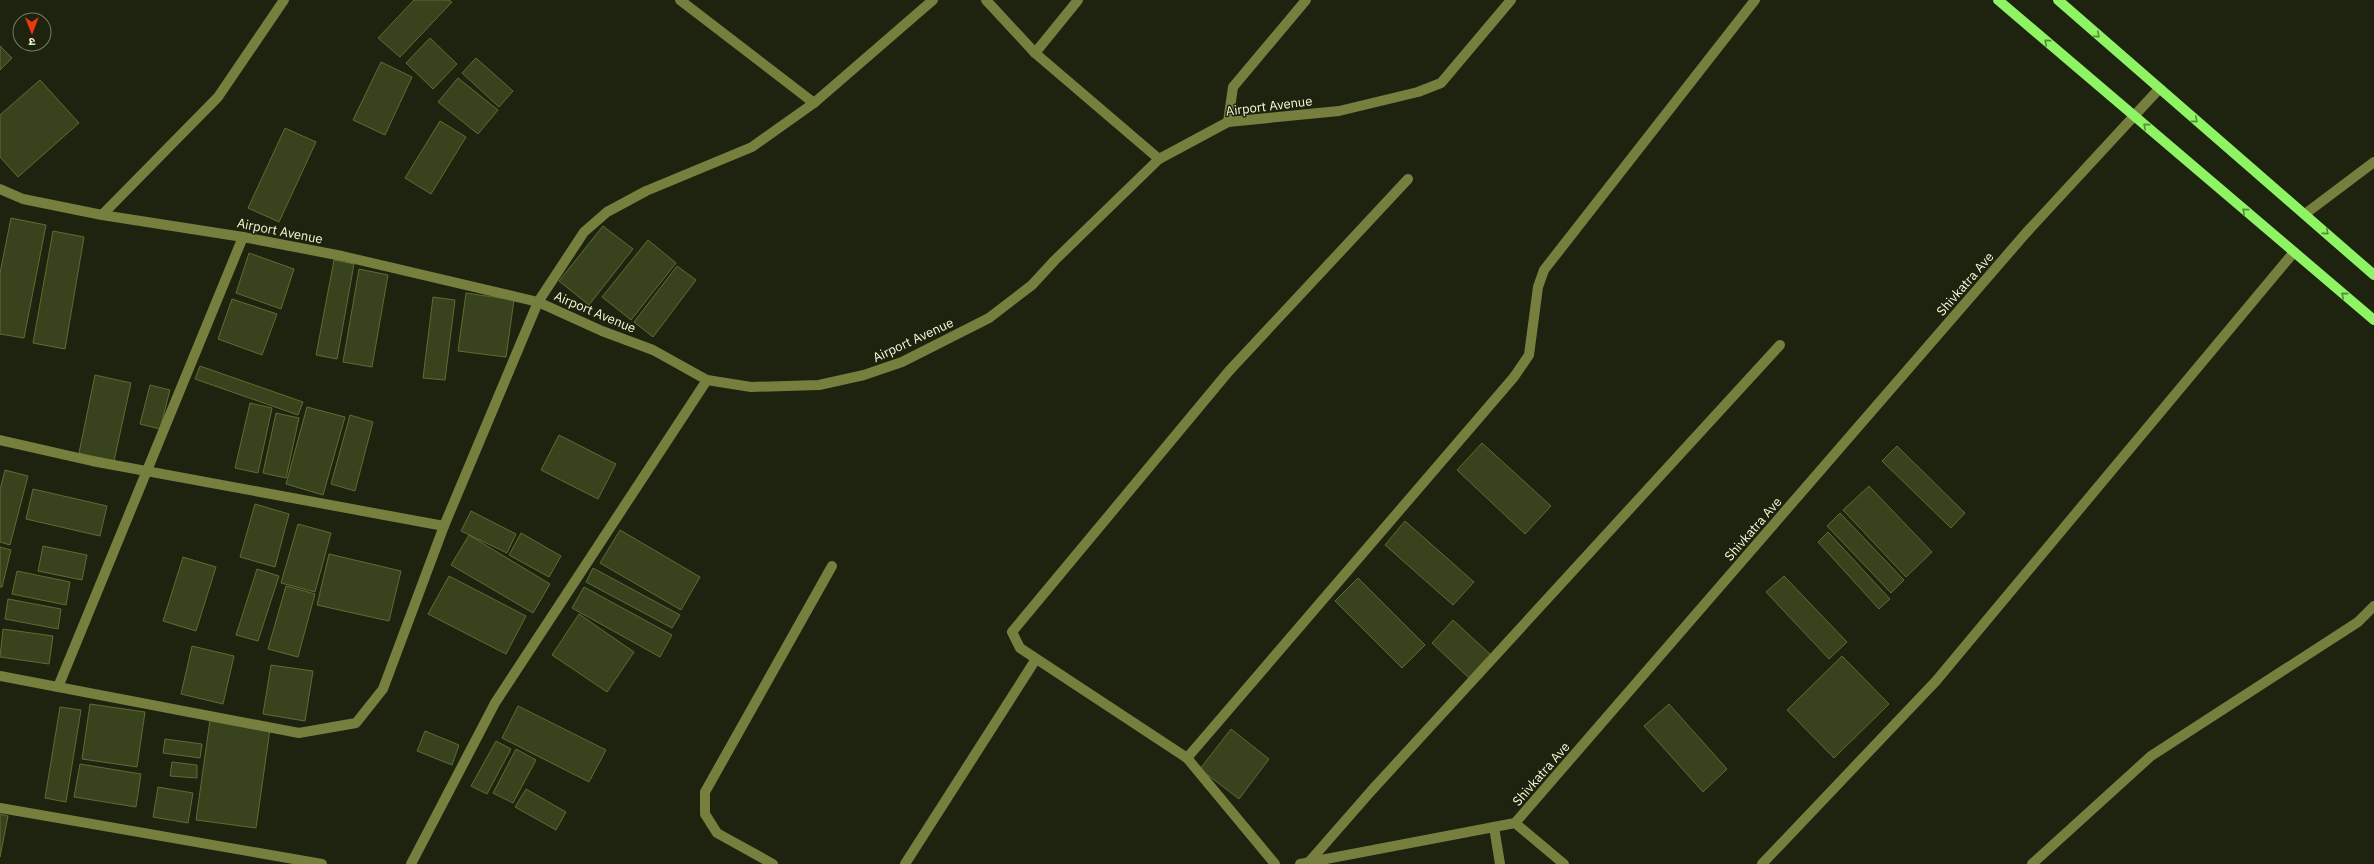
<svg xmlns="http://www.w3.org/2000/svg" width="2374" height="864" font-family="'IBM Plex Sans','Noto Sans Devanagari',sans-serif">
	<rect width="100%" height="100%" fill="#1e2310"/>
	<g fill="#38431d" stroke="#5c6d31">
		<path d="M414 0H449L452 2 400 57 378 38Z"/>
		<path d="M430 38 457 64 433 89 406 63Z"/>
		<path d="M0 46 12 58 0 70Z"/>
		<path d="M476 58 513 91 499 107 462 73Z"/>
		<path d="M381 62 412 77 385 135 353 120Z"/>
		<path d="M458 78 498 110 478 134 438 102Z"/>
		<path d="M40 80 79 123 18 177 0 157V115Z"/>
		<path d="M440 121 466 137 431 194 405 178Z"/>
		<path d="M285 128 316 142 279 222 248 208Z"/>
		<path d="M11 218 46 225 24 338 0 334V273Z"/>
		<path d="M603 226 633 249 589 305 559 281Z"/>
		<path d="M53 231 84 237 65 349 33 343Z"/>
		<path d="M648 240 676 263 631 320 602 297Z"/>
		<path d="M249 253 294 269 281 309 236 293Z"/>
		<path d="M334 260 354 264 337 359 316 355Z"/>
		<path d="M677 266 696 280 653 337 634 322Z"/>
		<path d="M359 269 388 275 372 367 343 362Z"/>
		<path d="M466 293 514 300 506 357 458 351Z"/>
		<path d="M433 297 455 300 445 380 423 378Z"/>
		<path d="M232 299 277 314 262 355 218 339Z"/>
		<path d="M200 366 303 402 298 415 195 379Z"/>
		<path d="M95 375 131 383 114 461 79 453Z"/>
		<path d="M150 385 170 390 160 429 140 424Z"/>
		<path d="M250 403 272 408 258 473 235 468Z"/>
		<path d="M307 407 345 417 323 495 286 484Z"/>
		<path d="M276 413 299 418 286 478 263 473Z"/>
		<path d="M350 415 373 422 355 491 331 484Z"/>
		<path d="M559 435 616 464 598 499 541 470Z"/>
		<path d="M1482 443 1551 506 1525 534 1457 470Z"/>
		<path d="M1897 446 1965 513 1951 528 1882 461Z"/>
		<path d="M5 470 28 476 10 545 0 542V490Z"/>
		<path d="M1869 486 1932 552 1906 577 1843 510Z"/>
		<path d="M33 489 107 506 100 536 26 519Z"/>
		<path d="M255 504 289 514 275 567 240 557Z"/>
		<path d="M471 511 516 534 507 553 461 531Z"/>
		<path d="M1840 513 1904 580 1891 593 1827 526Z"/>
		<path d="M1405 521 1474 582 1453 605 1385 545Z"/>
		<path d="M298 524 331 533 315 592 281 583Z"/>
		<path d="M620 530 700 577 681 610 600 563Z"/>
		<path d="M1828 532 1890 599 1879 609 1818 542Z"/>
		<path d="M521 533 561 556 549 577 509 555Z"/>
		<path d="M469 535 550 584 533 613 451 565Z"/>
		<path d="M43 546 87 555 82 580 38 571Z"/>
		<path d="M0 547 11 550 2 587H0Z"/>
		<path d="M329 554 401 571 389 621 317 605Z"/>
		<path d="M183 557 216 567 196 631 163 621Z"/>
		<path d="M593 568 680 615 672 628 586 582Z"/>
		<path d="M257 569 279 576 258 641 236 635Z"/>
		<path d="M17 571 70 582 66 605 12 594Z"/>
		<path d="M449 576 526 616 506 654 428 614Z"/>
		<path d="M1784 576 1847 642 1829 659 1766 592Z"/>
		<path d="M1358 578 1425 645 1402 668 1335 601Z"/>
		<path d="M286 586 315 594 298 657 268 649Z"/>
		<path d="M584 587 672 635 660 657 572 608Z"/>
		<path d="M8 599 61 609 58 629 5 619Z"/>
		<path d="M579 614 634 652 607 692 552 655Z"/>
		<path d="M1453 620 1491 655 1469 678 1432 643Z"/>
		<path d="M3 629 53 636 49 664 0 657Z"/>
		<path d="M192 646 234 656 223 704 181 694Z"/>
		<path d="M1842 656 1889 704 1834 758 1787 710Z"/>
		<path d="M271 665 313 671 305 721 263 714Z"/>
		<path d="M90 704 145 712 137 767 82 759Z"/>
		<path d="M1669 704 1727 769 1703 792 1644 726Z"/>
		<path d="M518 706 606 750 589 782 502 738Z"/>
		<path d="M60 707 81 710 66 802 45 798Z"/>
		<path d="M210 720 270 729 256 828 196 820Z"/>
		<path d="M1231 729 1269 759 1239 799 1200 769Z"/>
		<path d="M425 731 459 745 452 765 417 751Z"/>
		<path d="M165 739 202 744 200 758 163 753Z"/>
		<path d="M496 741 511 749 487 794 471 786Z"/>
		<path d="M516 749 536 760 513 803 493 793Z"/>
		<path d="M172 762 197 765V778L170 776Z"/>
		<path d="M80 764 141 774 136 807 74 797Z"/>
		<path d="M158 787 193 793 188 823 153 817Z"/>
		<path d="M526 789 566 812 556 830 515 807Z"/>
		<path d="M0 814 8 816 0 857Z"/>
	</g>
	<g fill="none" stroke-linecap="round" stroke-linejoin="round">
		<g stroke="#777f3e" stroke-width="10">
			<path d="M680 0 814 103"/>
			<path d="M986 0 1035 53 1159 159"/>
			<path d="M1035 53 1078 0"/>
			<path d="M1228 122 1233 87 1306 0"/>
			<path d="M0 189 23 199 102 215 243 237 342 256 538 302 602 331 653 350 707 380 751 387 819 385 864 375 902 362 989 318 1032 285 1055 260 1159 159 1228 122 1339 111 1418 92 1441 83 1511 0"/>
			<path d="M2305 214 2374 162"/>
			<path d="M102 215 218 97 284 0"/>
			<path d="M0 440 92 461 444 526"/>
			<path d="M0 676 299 733 356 723 383 689 444 526 538 302 584 232 607 212 646 191 752 147 814 103 933 0"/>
			<path d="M58 687 243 237"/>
			<path d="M1187 758 1514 377 1529 355 1538 287 1544 270 1755 0"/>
			<path d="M0 808 322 864"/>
			<path d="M1515 823 1564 864"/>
			<path d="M1494 827 1500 864"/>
			<path d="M1309 862 1372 790 1780 345"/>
			<path d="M411 864 495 703 707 380"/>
			<path d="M773 864 717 833 705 814V792L832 566"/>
			<path d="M905 864 1036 659"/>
			<path d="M1275 864 1187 758 1020 648 1012 632 1229 371 1408 179"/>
			<path d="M1300 864 1515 823 2026 233 2159 89"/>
			<path d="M1762 864 1936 681 2294 252"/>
			<path d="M2032 864 2151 756 2358 622 2374 606"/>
		</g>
		<g stroke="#8ef464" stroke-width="10">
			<path d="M1998 0 2374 320"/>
			<path d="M2058 0 2374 275"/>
		</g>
	</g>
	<defs><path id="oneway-chevron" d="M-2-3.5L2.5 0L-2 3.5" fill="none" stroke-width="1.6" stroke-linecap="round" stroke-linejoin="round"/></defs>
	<g stroke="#568c3a">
		<use href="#oneway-chevron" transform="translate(2097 35) rotate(41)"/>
		<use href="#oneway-chevron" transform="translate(2047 42) rotate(-140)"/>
		<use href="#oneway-chevron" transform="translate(2195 120) rotate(40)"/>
		<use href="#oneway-chevron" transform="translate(2146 126) rotate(-140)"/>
		<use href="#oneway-chevron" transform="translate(2245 211) rotate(-140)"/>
		<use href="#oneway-chevron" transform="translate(2326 232) rotate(41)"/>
		<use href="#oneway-chevron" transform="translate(2344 295) rotate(-140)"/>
	</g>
	<g text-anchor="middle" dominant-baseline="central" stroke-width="3" stroke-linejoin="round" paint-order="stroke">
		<g font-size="13" fill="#f5fcd5" stroke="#1e2310">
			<text transform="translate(1269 106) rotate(-7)">Airport Avenue</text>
			<text transform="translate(280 231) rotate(11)">Airport Avenue</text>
			<text transform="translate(1965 284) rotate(-49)">Shivkatra Ave</text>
			<text transform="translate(595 312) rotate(23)">Airport Avenue</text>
			<text transform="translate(913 340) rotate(-25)">Airport Avenue</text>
			<text transform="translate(1753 529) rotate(-49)">Shivkatra Ave</text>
			<text transform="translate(1541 774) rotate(-49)">Shivkatra Ave</text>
		</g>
	</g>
	<g transform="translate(32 32) rotate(179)"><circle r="19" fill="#1e2310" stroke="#747a5f"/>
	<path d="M0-3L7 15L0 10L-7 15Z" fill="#ed3810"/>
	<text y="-6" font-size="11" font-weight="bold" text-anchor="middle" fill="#f5fcd5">उ</text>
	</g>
</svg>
